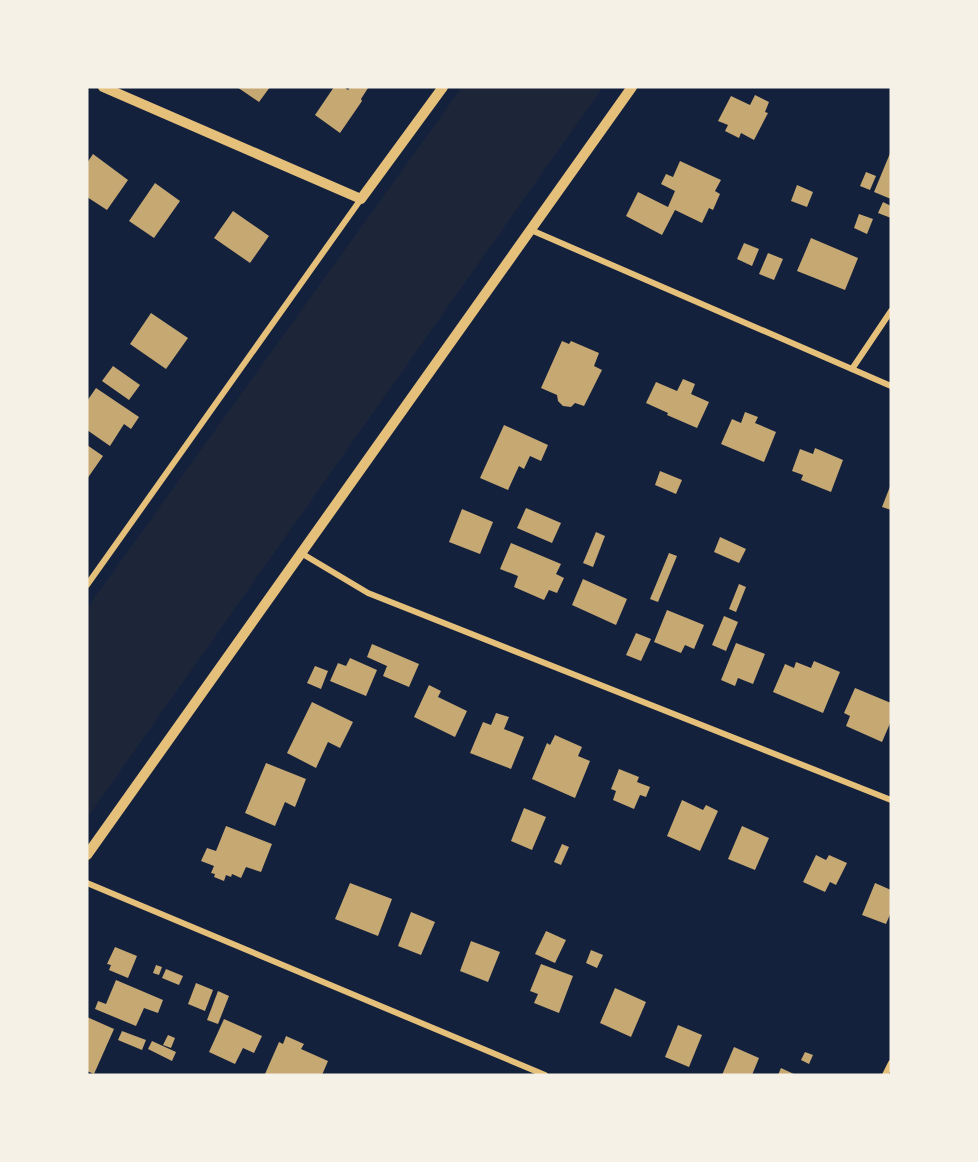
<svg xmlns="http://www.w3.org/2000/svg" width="978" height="1162" font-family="'Source Sans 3',sans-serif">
	<rect width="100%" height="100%" fill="#14213d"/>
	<path fill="#1d2539" d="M462 87H603L87 818V608Z"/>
	<g fill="#c6a872">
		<path d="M237 87H270L259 102Z"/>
		<path d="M334 87H344L348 90 350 87 368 88 361 99 362 101 340 133 315 115Z"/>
		<path d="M755 95 769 102 765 112 768 113 754 140 741 133 739 138 725 131 728 125 718 121 731 96 750 105Z"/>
		<path d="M891 151V199L874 192Z"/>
		<path d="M93 154 128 180 107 210 87 197V163Z"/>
		<path d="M680 161 721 180 715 191 720 194 713 210 709 208 702 223 675 210 662 235 626 216 638 192 668 207 675 191 661 184 666 174 673 177Z"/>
		<path d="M866 172 876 176 870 190 860 186Z"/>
		<path d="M155 183 180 201 154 238 129 221Z"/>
		<path d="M797 185 813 192 807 207 791 201Z"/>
		<path d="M883 202 891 206V218L878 213Z"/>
		<path d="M233 211 269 236 250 263 214 238Z"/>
		<path d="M859 214 873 219 867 234 854 228Z"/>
		<path d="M811 238 858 258 845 290 797 271Z"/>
		<path d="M744 243 759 249 752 266 737 259Z"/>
		<path d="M768 253 783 259 774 280 759 274Z"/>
		<path d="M151 313 188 338 166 369 130 344Z"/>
		<path d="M562 341 569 344 571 341 599 353 594 366 602 370 584 406 575 403 571 407 563 406 558 401 557 395 541 388Z"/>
		<path d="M113 366 140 385 129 400 102 381Z"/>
		<path d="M683 379 695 384 691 394 709 402 697 428 667 415 668 413 646 403 656 382 677 391Z"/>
		<path d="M96 388 139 417 131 429 124 424 110 446 87 430V401Z"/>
		<path d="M745 412 758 417 755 423 776 432 764 462 721 444 732 419 741 423Z"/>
		<path d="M504 425 548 445 541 461 530 456 524 469 519 466 508 490 480 478Z"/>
		<path d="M87 445 103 456 87 479Z"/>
		<path d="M815 448 843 460 831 492 801 480 803 475 792 471 800 449 813 454Z"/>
		<path d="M660 471 682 480 676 494 655 485Z"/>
		<path d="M891 484V510L882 507Z"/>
		<path d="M526 508 561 523 552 543 517 528Z"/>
		<path d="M462 509 493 522 480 554 449 542Z"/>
		<path d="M596 532 605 536 593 567 583 563Z"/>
		<path d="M720 537 746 549 739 563 714 552Z"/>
		<path d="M511 543 561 564 556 574 564 578 557 593 549 590 544 600 514 587 518 576 500 569Z"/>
		<path d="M669 553 677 556 658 602 650 599Z"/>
		<path d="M583 579 627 599 616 625 572 605Z"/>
		<path d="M739 584 746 587 736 612 729 609Z"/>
		<path d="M667 610 704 625 694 649 685 645 681 653 654 642Z"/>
		<path d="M724 616 738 622 726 651 712 645Z"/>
		<path d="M636 633 651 639 641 661 626 655Z"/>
		<path d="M736 643 765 654 753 684 738 678 735 686 721 680Z"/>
		<path d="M372 644 419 664 409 687 383 676 387 666 367 657Z"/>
		<path d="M350 658 377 670 366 696 330 681 338 663 346 666Z"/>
		<path d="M814 661 840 672 823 713 773 692 785 664 794 668 796 662 811 668Z"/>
		<path d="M315 666 328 671 321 689 307 683Z"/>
		<path d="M429 685 441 691 438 697 467 711 455 737 414 717Z"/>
		<path d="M855 688 891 703V721L882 742 846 726 850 716 844 713Z"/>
		<path d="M312 702 353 722 340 748 328 742 316 768 287 753Z"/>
		<path d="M496 713 509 717 504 729 524 737 511 769 470 753 483 722 491 725Z"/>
		<path d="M555 735 582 747 578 756 590 761 575 798 532 779 547 743 550 745Z"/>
		<path d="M266 763 306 779 295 807 285 802 275 826 245 813Z"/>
		<path d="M619 769 639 777 637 782 650 787 646 797 640 795 634 809 613 800 616 791 611 789Z"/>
		<path d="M682 800 703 810 706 805 718 811 700 851 667 836Z"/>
		<path d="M524 808 546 817 532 850 511 841Z"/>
		<path d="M226 826 272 844 261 872 246 867 241 878 232 874 231 877 226 875 224 881 214 877 215 874 211 873 214 866 201 861 207 848 216 851Z"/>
		<path d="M742 826 769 838 755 870 728 859Z"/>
		<path d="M562 844 569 847 561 865 554 862Z"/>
		<path d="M816 855 826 860 829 855 847 863 836 885 830 882 825 892 803 882Z"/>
		<path d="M350 883 392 899 378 936 335 919Z"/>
		<path d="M875 883 891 890V912L886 924 862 915Z"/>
		<path d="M411 912 435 922 421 955 398 946Z"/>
		<path d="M546 931 566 940 555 963 535 954Z"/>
		<path d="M471 941 500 952 488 982 460 971Z"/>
		<path d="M115 947 137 956 128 978 109 970 111 965 107 964Z"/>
		<path d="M591 950 603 955 597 968 586 963Z"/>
		<path d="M541 964 573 976 559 1013 534 1003 538 994 530 991Z"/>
		<path d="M156 965 162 967 159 975 153 973Z"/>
		<path d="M166 969 183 976 179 985 162 978Z"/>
		<path d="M116 980 163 1000 158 1013 144 1008 136 1026 95 1009 98 1001 106 1004Z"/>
		<path d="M196 983 213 990 205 1011 188 1004Z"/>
		<path d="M615 988 646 1002 631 1037 600 1023Z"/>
		<path d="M218 991 229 996 218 1024 207 1020Z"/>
		<path d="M87 1017 114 1029 94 1074 87 1071Z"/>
		<path d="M224 1019 262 1036 254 1053 243 1048 235 1064 209 1052Z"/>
		<path d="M678 1025 702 1035 689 1067 665 1057Z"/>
		<path d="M122 1031 146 1040 142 1050 118 1040Z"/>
		<path d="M168 1035 175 1038 171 1048 163 1045Z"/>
		<path d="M286 1036 304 1044 301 1049 328 1061 322 1075 265 1074 279 1042 283 1044Z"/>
		<path d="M152 1041 176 1052 172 1061 148 1049Z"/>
		<path d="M734 1047 759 1058 752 1075H722Z"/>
		<path d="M805 1052 813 1055 809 1064 801 1060Z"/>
		<path d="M781 1068 796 1075H778Z"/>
	</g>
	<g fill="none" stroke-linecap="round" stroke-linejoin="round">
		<g stroke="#e5c07b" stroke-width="6">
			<path d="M531 230 891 386"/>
			<path d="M852 369 891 311"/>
			<path d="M301 553 368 593 891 800"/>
			<path d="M87 585 361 199"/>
			<path d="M87 883 545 1075"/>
			<path d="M885 1075 891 1063"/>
		</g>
		<g stroke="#e5c07b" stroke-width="10">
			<path d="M103 87 361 199 443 87"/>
			<path d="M87 855 632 87"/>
		</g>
	</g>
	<rect width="978" height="1162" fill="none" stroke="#f6f1e7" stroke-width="177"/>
</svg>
